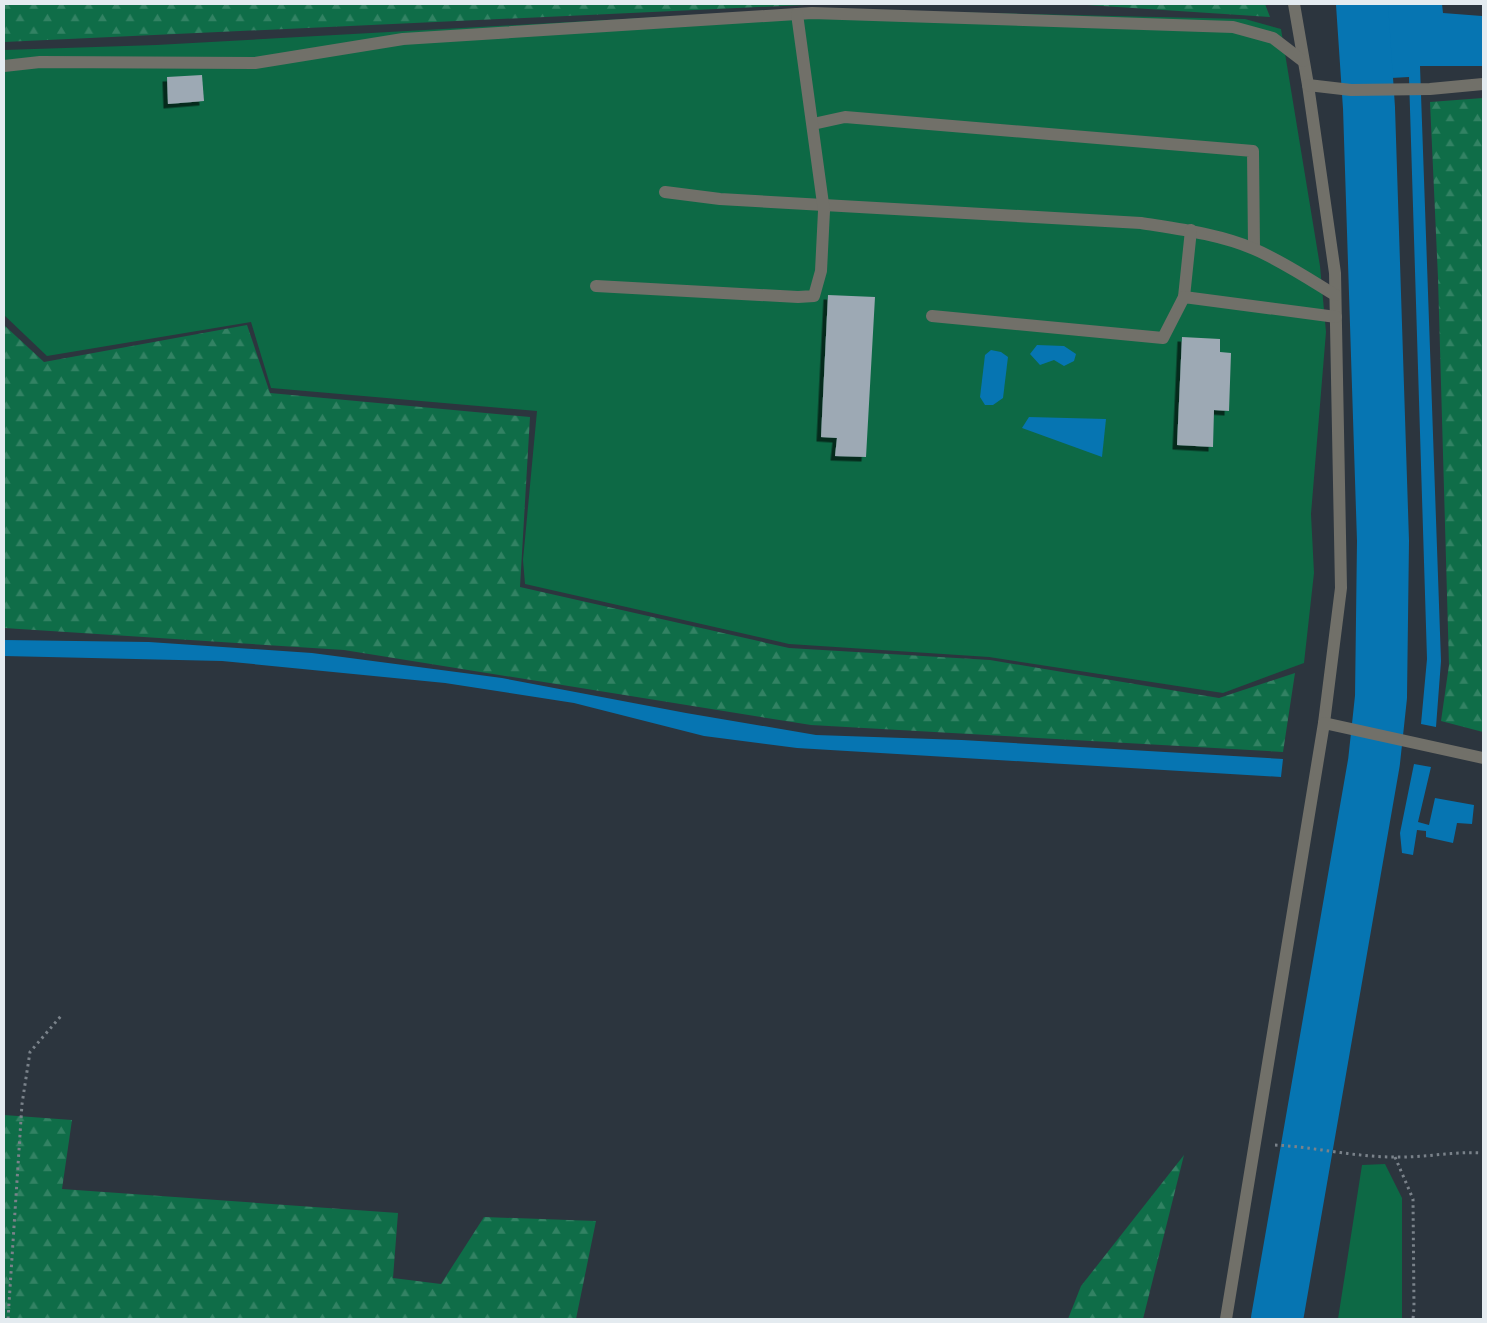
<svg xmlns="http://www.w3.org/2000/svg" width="1487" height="1323" font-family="Quicksand,sans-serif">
	<defs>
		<pattern id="forest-firs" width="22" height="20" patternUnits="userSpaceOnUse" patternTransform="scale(1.25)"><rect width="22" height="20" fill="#0f6d48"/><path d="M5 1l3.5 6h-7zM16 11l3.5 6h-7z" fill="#328263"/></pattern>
		<filter id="shadow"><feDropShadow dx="-4.5" dy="4.5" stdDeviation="0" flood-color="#0009"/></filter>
	</defs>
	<rect width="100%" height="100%" fill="#2c353e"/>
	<g fill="#0d6945">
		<path d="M805 9 1245 19 1281 29 1320 266 1326 332 1311 514 1314 573 1304 663 1223 693 989 657 789 644 525 584 523 560 537 411 271 388 251 322 47 356 4 315V50L156 45Z"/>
		<path d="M1385 1164 1402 1198V1319H1338L1362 1165Z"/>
	</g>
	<g fill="url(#forest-firs)">
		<path d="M4 4H826L4 42Z"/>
		<path d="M1072 4H1265L1270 17Z"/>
		<path d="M1483 98V732L1441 721 1449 665 1438 278 1430 102Z"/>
		<path d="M4 325 44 362 247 325 270 393 530 417 520 587 789 648 990 660 1219 698 1295 673 1283 752 811 725 344 650 4 628Z"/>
		<path d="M4 1115 72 1120 62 1189 398 1213 393 1278 441 1284 484 1217 596 1221 576 1319H4Z"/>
		<path d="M1184 1155 1143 1319H1068L1081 1286Z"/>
	</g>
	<g fill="#0675b2">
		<path d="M1355 4H1442L1443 13 1482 16V66H1420L1441 661 1436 727 1421 724 1427 659 1409 77 1355 80Z"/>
		<path d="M1037 345 1064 346 1076 354 1074 361 1064 366 1054 360 1040 365 1030 354Z"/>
		<path d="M991 350 1001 352 1008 357 1003 398 993 405H985L980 397 985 355Z"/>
		<path d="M1029 417 1106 419 1102 457 1022 428Z"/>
		<path d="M4 640 149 642 312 653 502 678 686 713 816 735 962 740 1283 759 1281 777 797 748 704 736 574 703 445 683 222 661 4 656Z"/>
		<path d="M1414 764 1431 767 1418 822 1429 825 1435 798 1474 805 1472 824 1457 823 1453 843 1426 837V831L1417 830 1413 855 1402 853 1400 833Z"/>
	</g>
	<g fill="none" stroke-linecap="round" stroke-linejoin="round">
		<path stroke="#0675b2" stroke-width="52" d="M1277 1319 1374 762 1381 697 1383 541 1369 108 1362 4"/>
	</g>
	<g fill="#9da9b4" filter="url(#shadow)">
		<path d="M202 75 204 101 168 104 167 77Z"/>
		<path d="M828 295 875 297 866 457 835 456 837 438 821 437Z"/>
		<path d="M1182 337 1220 339V352L1231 353 1229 411 1214 410 1213 447 1177 445Z"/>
	</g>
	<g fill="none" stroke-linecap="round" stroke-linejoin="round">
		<g stroke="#7a828a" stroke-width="3" stroke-dasharray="2.5 4" stroke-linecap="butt">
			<path d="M1275 1145C1315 1147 1354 1157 1394 1157 1424 1158 1453 1151 1483 1153"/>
			<path d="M1395 1157 1413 1199 1414 1307 1413 1319"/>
			<path d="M8 1319 22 1104 30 1052 61 1016"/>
		</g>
		<g stroke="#717069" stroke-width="12">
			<path d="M1294 4 1308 85 1335 273 1341 588 1324 723"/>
			<path d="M4 66 40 62 255 63 403 39 812 13 1233 27 1273 38 1303 61"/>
			<path d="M1308 85 1351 90 1430 89 1483 84"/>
			<path d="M813 124 845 117 1253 151 1254 248"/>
			<path d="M665 192 720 199 1141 223C1178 229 1219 234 1254 249 1282 261 1309 279 1335 295"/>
			<path d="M596 286 798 297 814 296 821 271 824 211 797 14"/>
			<path d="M1184 297 1191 230"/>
			<path d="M932 316 1163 338 1184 297 1336 317"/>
			<path d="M1226 1319 1324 723 1483 758"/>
		</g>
	</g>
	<rect width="1487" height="1323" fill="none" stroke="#e4ebf0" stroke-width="10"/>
</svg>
